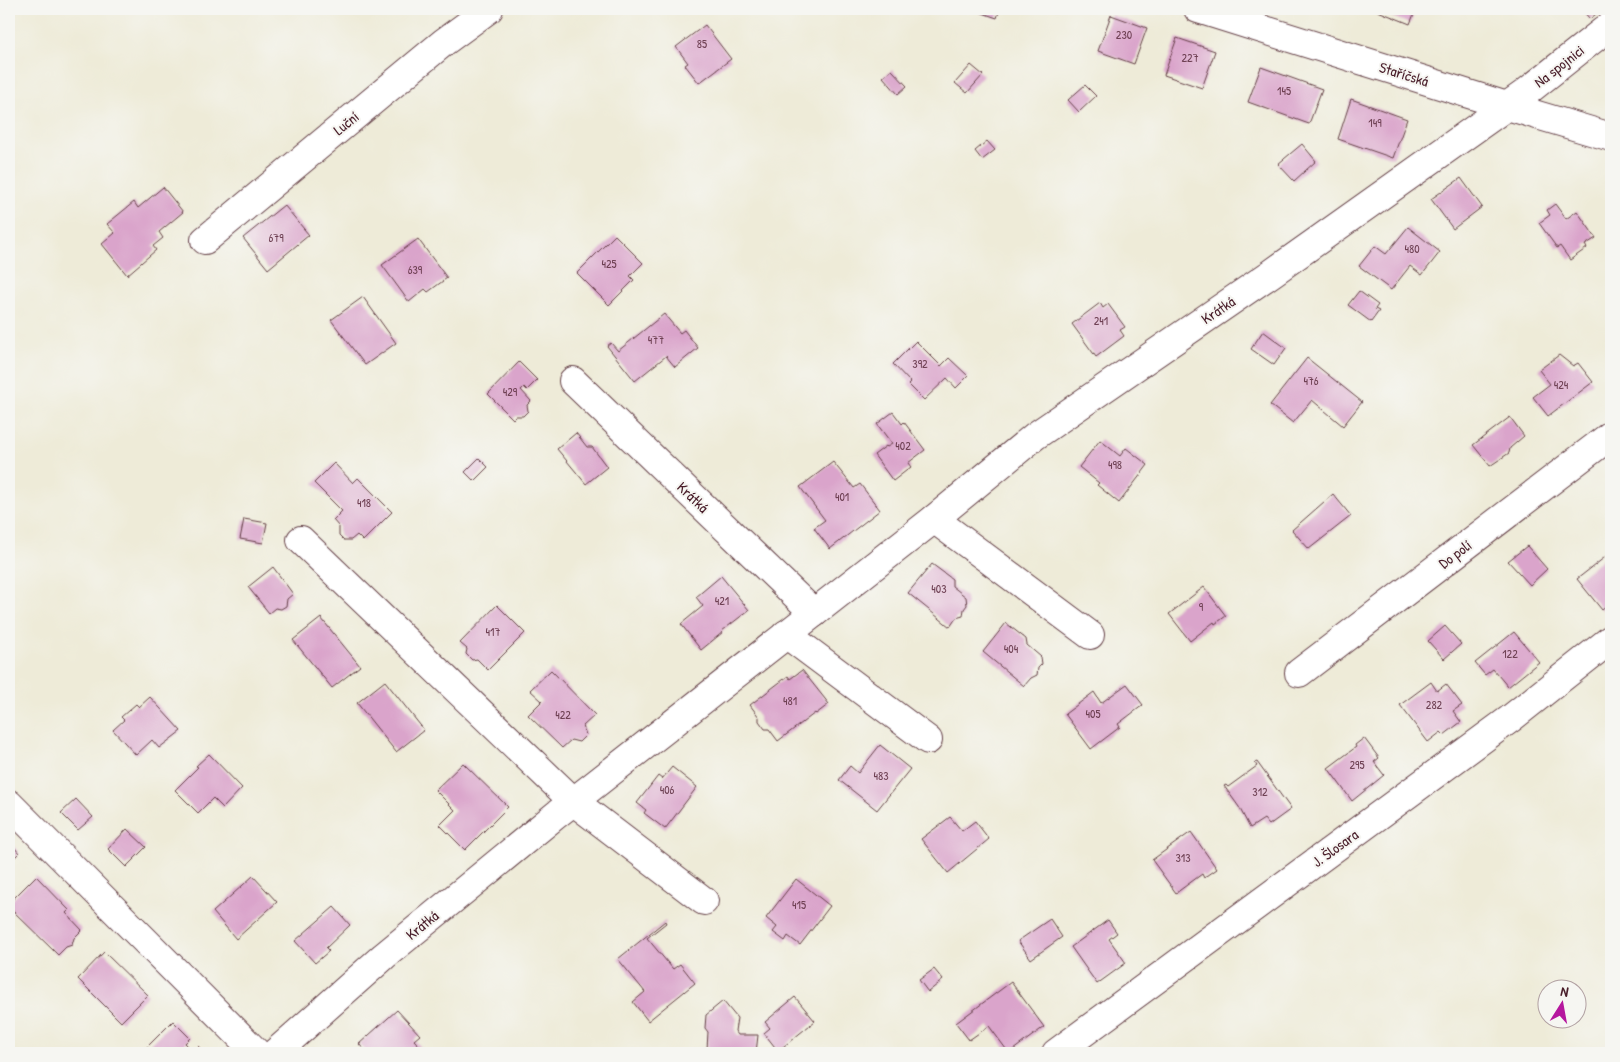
<svg xmlns="http://www.w3.org/2000/svg" width="1620" height="1062" font-family="'Patrick Hand',sans-serif">
	<rect width="100%" height="100%" fill="#f6f6f2"/>
	<filter id="ink" filterUnits="userSpaceOnUse"><feTurbulence type="fractalNoise" baseFrequency=".02" numOctaves="2"/><feDisplacementMap in="SourceGraphic" scale="10" xChannelSelector="R" yChannelSelector="G"/><feConvolveMatrix kernelMatrix="1 2 1 2 8 2 1 2 1" color-interpolation-filters="sRGB"/></filter>
	<filter id="wash" filterUnits="userSpaceOnUse"><feTurbulence type="fractalNoise" baseFrequency=".0096" numOctaves="4" result="noise"/><feDisplacementMap in="SourceGraphic" scale="20" xChannelSelector="R" yChannelSelector="G"/><feGaussianBlur stdDeviation="1.12" result="paint"/><feColorMatrix in="noise" values="0 0 0 0 0 0 0 0 0 0 0 0 0 0 0 0 0 1.4 0 .05"/><feComposite in="paint" operator="in"/></filter>
	<g filter="url(#wash)">
		<rect width="100%" height="100%" fill="#eeebd8"/>
		<g id="blocks">
			<g fill="#daa4cb">
				<path d="M971 9H1000L997 18Z"/>
				<path d="M1373 9H1416L1410 24Z"/>
				<path d="M1581 9H1602L1590 19Z"/>
				<path d="M1111 15 1147 28 1134 64 1098 51Z"/>
				<path d="M705 25 731 59 699 83 685 65 688 63 676 47Z"/>
				<path d="M1177 38 1215 51 1202 88 1164 75Z"/>
				<path d="M971 65 983 75 967 93 955 83Z"/>
				<path d="M1261 67 1322 89 1309 124 1248 102Z"/>
				<path d="M892 70 907 86 898 94 883 77Z"/>
				<path d="M1085 85 1096 96 1079 112 1068 100Z"/>
				<path d="M1351 99 1407 119 1393 158 1338 139Z"/>
				<path d="M987 141 995 150 982 160 975 151Z"/>
				<path d="M1302 144 1316 161 1294 181 1278 164Z"/>
				<path d="M1461 178 1482 207 1453 229 1431 199Z"/>
				<path d="M163 187 183 212 159 232 163 238 153 246 156 250 127 275 102 244 115 233 107 224 134 202 138 208Z"/>
				<path d="M1555 204 1566 219 1577 211 1596 238 1585 245 1587 248 1570 260 1560 246 1557 248 1539 223 1550 215 1547 210Z"/>
				<path d="M284 205 309 235 268 269 243 238Z"/>
				<path d="M1408 227 1440 252 1422 275 1410 266 1391 290 1359 266 1375 246 1386 254Z"/>
				<path d="M615 235 643 263 630 276 634 280 609 305 577 273Z"/>
				<path d="M418 239 447 278 428 292 425 289 409 302 382 265Z"/>
				<path d="M1359 291 1378 305 1375 309 1379 311 1371 322 1348 305Z"/>
				<path d="M363 297 396 343 365 365 331 320Z"/>
				<path d="M1100 303 1103 308 1108 304 1125 327 1120 330 1124 336 1096 357 1072 324Z"/>
				<path d="M664 314 680 333 684 330 698 348 675 367 666 356 635 381 607 346 611 343 618 351Z"/>
				<path d="M1263 331 1286 348 1274 365 1251 349Z"/>
				<path d="M916 341 941 366 949 358 968 376 956 388 947 378 924 400 908 384 910 382 893 364Z"/>
				<path d="M1559 355 1573 366 1578 363 1593 382 1548 416 1533 397 1550 384 1539 370Z"/>
				<path d="M1307 358 1362 402 1343 426 1312 400 1293 423 1270 405Z"/>
				<path d="M519 362 537 380 527 390 524 387 521 390 531 401 527 405 528 411 523 416H516L513 419 488 394Z"/>
				<path d="M893 412 902 424 904 422 925 450 908 463 911 467 893 481 874 455 886 446 887 447 892 444 877 424Z"/>
				<path d="M1510 417 1524 436 1510 448 1509 453 1490 466 1473 445Z"/>
				<path d="M576 433 587 447H592L607 467 586 484 557 449Z"/>
				<path d="M1100 440 1120 456 1126 448 1148 465 1119 503 1097 485 1099 483 1079 467Z"/>
				<path d="M479 458 488 467 474 481 465 472Z"/>
				<path d="M833 462 854 488 860 484 880 510 830 549 814 528 825 520 800 487Z"/>
				<path d="M334 463 353 483 358 478 392 512 363 541 357 535 351 540H344L339 535V527L333 520 342 511 314 483Z"/>
				<path d="M1333 494 1351 516 1309 549 1292 530Z"/>
				<path d="M244 519 267 523 263 543 240 539Z"/>
				<path d="M1527 546 1547 569 1530 585 1508 561Z"/>
				<path d="M1609 554 1611 557V603L1602 610 1577 579Z"/>
				<path d="M932 564 952 579V586L966 597 967 605 964 609 963 616 956 618 950 627 908 593Z"/>
				<path d="M273 567 293 594 287 599 286 606 281 609 275 608 269 613 248 587Z"/>
				<path d="M721 576 749 610 722 631 723 632 701 650 681 624 703 606 696 597Z"/>
				<path d="M1204 587 1226 616 1215 624 1214 622 1190 641 1169 614Z"/>
				<path d="M497 605 525 633 488 670 477 659 472 660 466 654 467 649 460 643Z"/>
				<path d="M321 618 360 666 332 688 293 640Z"/>
				<path d="M1006 623 1026 639 1027 645 1041 657 1042 664 1038 668 1037 675 1031 678 1024 686 983 652Z"/>
				<path d="M1445 626 1461 644 1444 659 1428 641Z"/>
				<path d="M1514 632 1539 662 1508 687 1493 669 1485 675 1475 663Z"/>
				<path d="M551 670 595 715 583 726 586 735 579 742 571 740 562 748 528 715 542 701 530 690Z"/>
				<path d="M802 670 829 704 816 714 815 713 778 741 769 729H765L759 721V717L750 705 788 676 790 679Z"/>
				<path d="M385 681 424 730 396 752 357 703Z"/>
				<path d="M1431 682 1437 691 1446 684 1462 705 1453 711 1461 722 1444 735 1441 732 1428 742 1400 705Z"/>
				<path d="M1127 684 1143 705 1118 724 1120 727 1091 749 1065 714 1094 692 1101 703Z"/>
				<path d="M150 697 181 731 159 748 152 740 136 755 113 730 124 720 121 717 136 704 139 707Z"/>
				<path d="M1364 738 1379 758 1374 762 1384 775 1352 801 1328 768 1356 747 1355 745Z"/>
				<path d="M880 745 910 769 877 810 839 780 850 766 858 773Z"/>
				<path d="M209 754 242 788 223 808 213 798 198 813 175 790 198 767 196 766Z"/>
				<path d="M1257 762 1291 809 1269 825 1264 819 1250 828 1239 807 1224 786 1226 785 1228 787 1257 766 1255 763Z"/>
				<path d="M463 763 508 807 465 850 440 825 455 810 435 790Z"/>
				<path d="M672 767 697 787 665 829 644 813 646 810 637 803 658 776 662 779Z"/>
				<path d="M76 799 93 817 78 830 61 813Z"/>
				<path d="M950 817 962 831 975 821 989 839 948 873 921 839Z"/>
				<path d="M127 829 146 847 126 867 108 849Z"/>
				<path d="M1191 832 1217 869 1204 878 1202 874 1176 893 1152 860Z"/>
				<path d="M9 841 19 853 9 863Z"/>
				<path d="M36 876 69 910 66 913 82 930 74 938 72 945 66 947 58 955 9 907V903Z"/>
				<path d="M253 876 277 902 236 939 213 912Z"/>
				<path d="M796 879 830 906 800 945 788 936 785 941 773 932 777 927 766 918Z"/>
				<path d="M334 907 350 925 326 948 329 951 315 963 295 941Z"/>
				<path d="M1050 919 1062 937 1031 959 1018 941Z"/>
				<path d="M1108 920 1117 933 1109 939 1126 963 1097 984 1071 947Z"/>
				<path d="M665 921 666 923 647 938 673 969 680 964 695 983 648 1021 633 1002 645 992 618 959Z"/>
				<path d="M104 952 148 995 121 1022 78 979Z"/>
				<path d="M934 969 943 980 928 992 919 980Z"/>
				<path d="M1011 982 1044 1027 1009 1053 989 1026 969 1040 956 1023Z"/>
				<path d="M795 997 815 1021 778 1051 764 1033 770 1028 765 1022Z"/>
				<path d="M723 1001 737 1018 735 1031 738 1035H758L756 1053H701L707 1049 708 1032 705 1028 706 1015Z"/>
				<path d="M397 1010 420 1035 414 1040 426 1053H367L359 1044Z"/>
				<path d="M173 1021 190 1038 185 1043 193 1051 198 1046 205 1053H154L147 1047Z"/>
			</g>
		</g>
	</g>
	<g filter="url(#ink)">
		<use href="#blocks" fill-opacity="0" stroke="#633e45" stroke-width="1"/>
		<g fill="none" stroke-linecap="round" stroke-linejoin="round">
			<defs>
				<g id="street">
					<path d="M1198 9 1507 106 1611 137"/>
					<path d="M205 240 444 42 489 9"/>
					<path d="M573 381 814 613"/>
					<path d="M934 519 1090 635"/>
					<path d="M301 540 573 801 704 901"/>
					<path d="M786 634 928 740"/>
					<path d="M1299 673 1611 435"/>
					<path d="M9 804 257 1053"/>
					<path d="M275 1053 384 956 556 815 934 519 1035 436 1272 273 1524 94 1611 25"/>
					<path d="M1056 1053 1510 719 1611 639"/>
				</g>
			</defs>
			<use href="#street" stroke="#633e45" stroke-width="30"/>
			<use href="#street" stroke="#fff" stroke-width="28"/>
		</g>
	</g>
	<g text-anchor="middle" dominant-baseline="central" stroke-width="4" stroke-linejoin="round" paint-order="stroke">
		<g font-size="12" fill="#6e4053">
			<text x="1124" y="34">230</text>
			<text x="702" y="43">85</text>
			<text x="1190" y="57">227</text>
			<text x="1284" y="90">145</text>
			<text x="1375" y="122">149</text>
			<text x="276" y="237">679</text>
			<text x="1412" y="248">480</text>
			<text x="609" y="263">425</text>
			<text x="415" y="269">639</text>
			<text x="1101" y="320">241</text>
			<text x="656" y="339">477</text>
			<text x="920" y="363">392</text>
			<text x="1311" y="380">476</text>
			<text x="1561" y="384">424</text>
			<text x="510" y="391">429</text>
			<text x="903" y="445">402</text>
			<text x="1115" y="464">498</text>
			<text x="842" y="496">401</text>
			<text x="364" y="502">418</text>
			<text x="939" y="588">403</text>
			<text x="722" y="600">421</text>
			<text x="1201" y="606">9</text>
			<text x="493" y="631">417</text>
			<text x="1011" y="648">404</text>
			<text x="1510" y="653">122</text>
			<text x="790" y="700">481</text>
			<text x="1434" y="704">282</text>
			<text x="1093" y="713">405</text>
			<text x="563" y="714">422</text>
			<text x="1357" y="764">295</text>
			<text x="881" y="775">483</text>
			<text x="667" y="789">406</text>
			<text x="1260" y="791">312</text>
			<text x="1183" y="857">313</text>
			<text x="799" y="904">415</text>
		</g>
		<g font-size="15" fill="#4a1f2b" stroke="#f6f6f2">
			<text transform="translate(1559 66) rotate(-38)">Na spojnici</text>
			<text transform="translate(1404 74) rotate(17)">Staříčská</text>
			<text transform="translate(346 123) rotate(-39)">Luční</text>
			<text transform="translate(1218 310) rotate(-34)">Krátká</text>
			<text transform="translate(693 497) rotate(44)">Krátká</text>
			<text transform="translate(1455 554) rotate(-37)">Do polí</text>
			<text transform="translate(1335 848) rotate(-36)">J. Šlosara</text>
			<text transform="translate(422 925) rotate(-39)">Krátká</text>
		</g>
	</g>
	<rect width="1620" height="1062" fill="none" stroke="#f6f6f2" stroke-width="30"/>
	<g transform="translate(1562 1004) rotate(11)"><circle r="24" fill="#f6f6f2" stroke="#b1a0a2"/>
	<path d="M0-4L9 19L0 12L-9 19Z" fill="#b5179e"/>
	<text y="-8" font-size="14" font-weight="bold" text-anchor="middle" fill="#4a1f2b">N</text>
	</g>
</svg>
